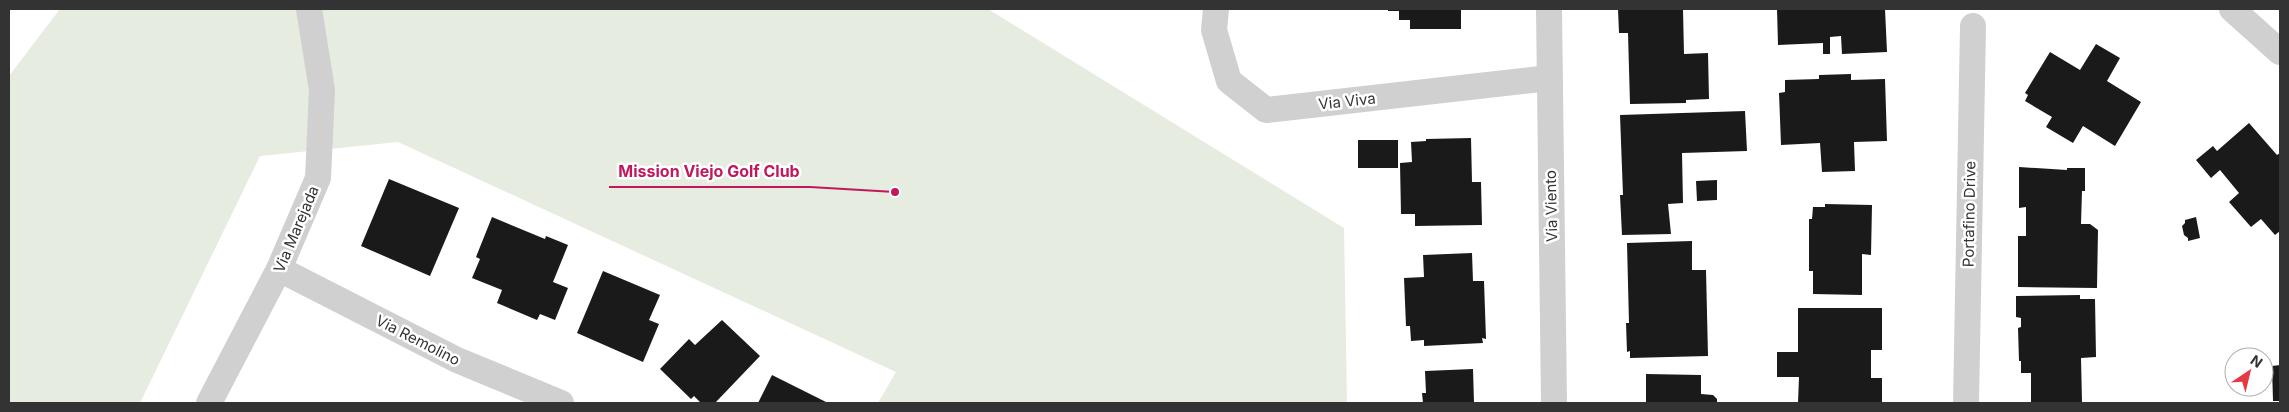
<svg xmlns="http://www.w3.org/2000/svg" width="2289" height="412" font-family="Inter,sans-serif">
	<rect width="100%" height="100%" fill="#fff"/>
	<path fill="#e6ecdf" d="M60 9H988L1344 228 1347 403H878L896 372 398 142 260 156 140 403H9V76Z"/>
	<g fill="#1a1a1a">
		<path d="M1388 9H1461V29H1410V20H1399V11H1388Z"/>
		<path d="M1618 9H1683L1684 54 1708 53 1709 99 1686 100V103L1630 104 1628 33H1619Z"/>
		<path d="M1777 9H1885L1887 52 1842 54 1841 36 1830 37V54H1823V43L1778 45Z"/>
		<path d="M2096 44 2120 58 2107 81 2141 102 2115 146 2083 126 2073 143 2046 127 2052 117 2025 101 2028 95 2025 93 2050 52 2080 70Z"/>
		<path d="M1851 74V80L1885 79 1887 141 1854 142 1855 171 1822 172 1820 143 1781 145 1779 93 1785 92V80L1819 79V75Z"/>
		<path d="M1745 111 1747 151 1682 153 1683 203 1668 204 1671 234 1622 235 1620 195H1623L1620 115Z"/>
		<path d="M2249 123 2277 155 2280 153V231L2275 235 2261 219 2251 227 2229 202 2239 193 2220 170 2211 178 2196 160 2213 146 2217 151Z"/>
		<path d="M1471 138 1472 182H1481L1482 225 1415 226V214H1401L1400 163 1412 162 1411 142 1426 141V139Z"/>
		<rect x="1358" y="140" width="40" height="28"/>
		<path d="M2019 167 2067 170V168H2085V191H2082L2081 224H2090L2098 230 2097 288 2018 287V236H2026V207L2019 208Z"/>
		<path d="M389 179 459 208 430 276 361 246Z"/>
		<path d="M1717 180V200L1697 201 1696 181Z"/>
		<path d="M1825 204 1872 205 1871 255 1862 254V295L1813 294V271H1809V219H1812L1813 207H1825Z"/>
		<path d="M492 217 545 239 546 236 568 245 553 282 568 288 555 320 540 314 537 320 497 303 502 290 472 278 480 259 476 257Z"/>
		<path d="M2196 217 2200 238 2188 241V238L2184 235 2182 226 2185 223V220Z"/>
		<path d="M1692 241V270H1706L1708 356 1630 358V351L1627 352 1626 323H1629L1627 243Z"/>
		<path d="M1472 253 1473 281H1484L1486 339 1482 338 1483 343 1424 346V340L1411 341 1410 326H1406L1404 278 1424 277 1423 255Z"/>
		<path d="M603 271 660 295 649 320 659 324 643 362 577 333Z"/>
		<path d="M2080 295V299H2095L2096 357 2081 358 2082 402 2031 403V373H2021V361H2019L2018 328 2021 327V318L2016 317V296Z"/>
		<path d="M1798 308H1882V350H1871V378H1882V403H1798L1799 377H1777V352H1798Z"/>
		<path d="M722 320 760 356 715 403H701L694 396 691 399 660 369 689 339 695 345Z"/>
		<path d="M2280 365V401H2273L2272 366Z"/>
		<path d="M1473 369 1474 403H1423L1422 393H1426L1425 371Z"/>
		<path d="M1646 374 1701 375V394L1713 395 1717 399V403H1646Z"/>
		<path d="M772 375 828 403H758Z"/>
	</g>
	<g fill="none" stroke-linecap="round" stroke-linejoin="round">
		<g stroke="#d0d0d0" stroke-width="26">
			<path d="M1216 9 1214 30 1229 81 1266 110 1549 78"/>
			<path d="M1549 9 1554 403"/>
			<path d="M2232 9 2280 52"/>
			<path d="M279 269 457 360 561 403"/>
			<path d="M209 403 279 269 318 178 322 90 309 9"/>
			<path d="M1966 403 1973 26"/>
		</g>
	</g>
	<g text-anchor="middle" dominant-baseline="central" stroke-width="5" stroke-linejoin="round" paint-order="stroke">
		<g font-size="15" fill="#333" stroke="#fff">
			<text transform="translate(1347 101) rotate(-6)">Via Viva</text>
			<text transform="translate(1551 206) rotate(-91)">Via Viento</text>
			<text transform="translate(1969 214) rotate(-89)">Portafino Drive</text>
			<text transform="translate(296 229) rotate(-67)">Via Marejada</text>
			<text transform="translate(418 340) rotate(27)">Via Remolino</text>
		</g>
	</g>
	<path fill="none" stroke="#c2185b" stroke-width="2" d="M895 192L810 187H609"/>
	<circle fill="#c2185b" stroke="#fff" stroke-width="2" cx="895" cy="192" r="5"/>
	<g font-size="16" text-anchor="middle" font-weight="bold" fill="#c2185b" stroke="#fff" stroke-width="5" stroke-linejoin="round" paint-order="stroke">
		<text x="709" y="177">Mission Viejo Golf Club</text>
	</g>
	<rect width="2289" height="412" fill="none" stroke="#333333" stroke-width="20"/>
	<g transform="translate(2249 372) rotate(35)"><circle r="24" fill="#ffffff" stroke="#adadad"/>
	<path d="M0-4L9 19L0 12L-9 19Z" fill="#e63946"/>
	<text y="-8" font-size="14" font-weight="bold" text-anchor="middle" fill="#333333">N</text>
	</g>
</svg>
